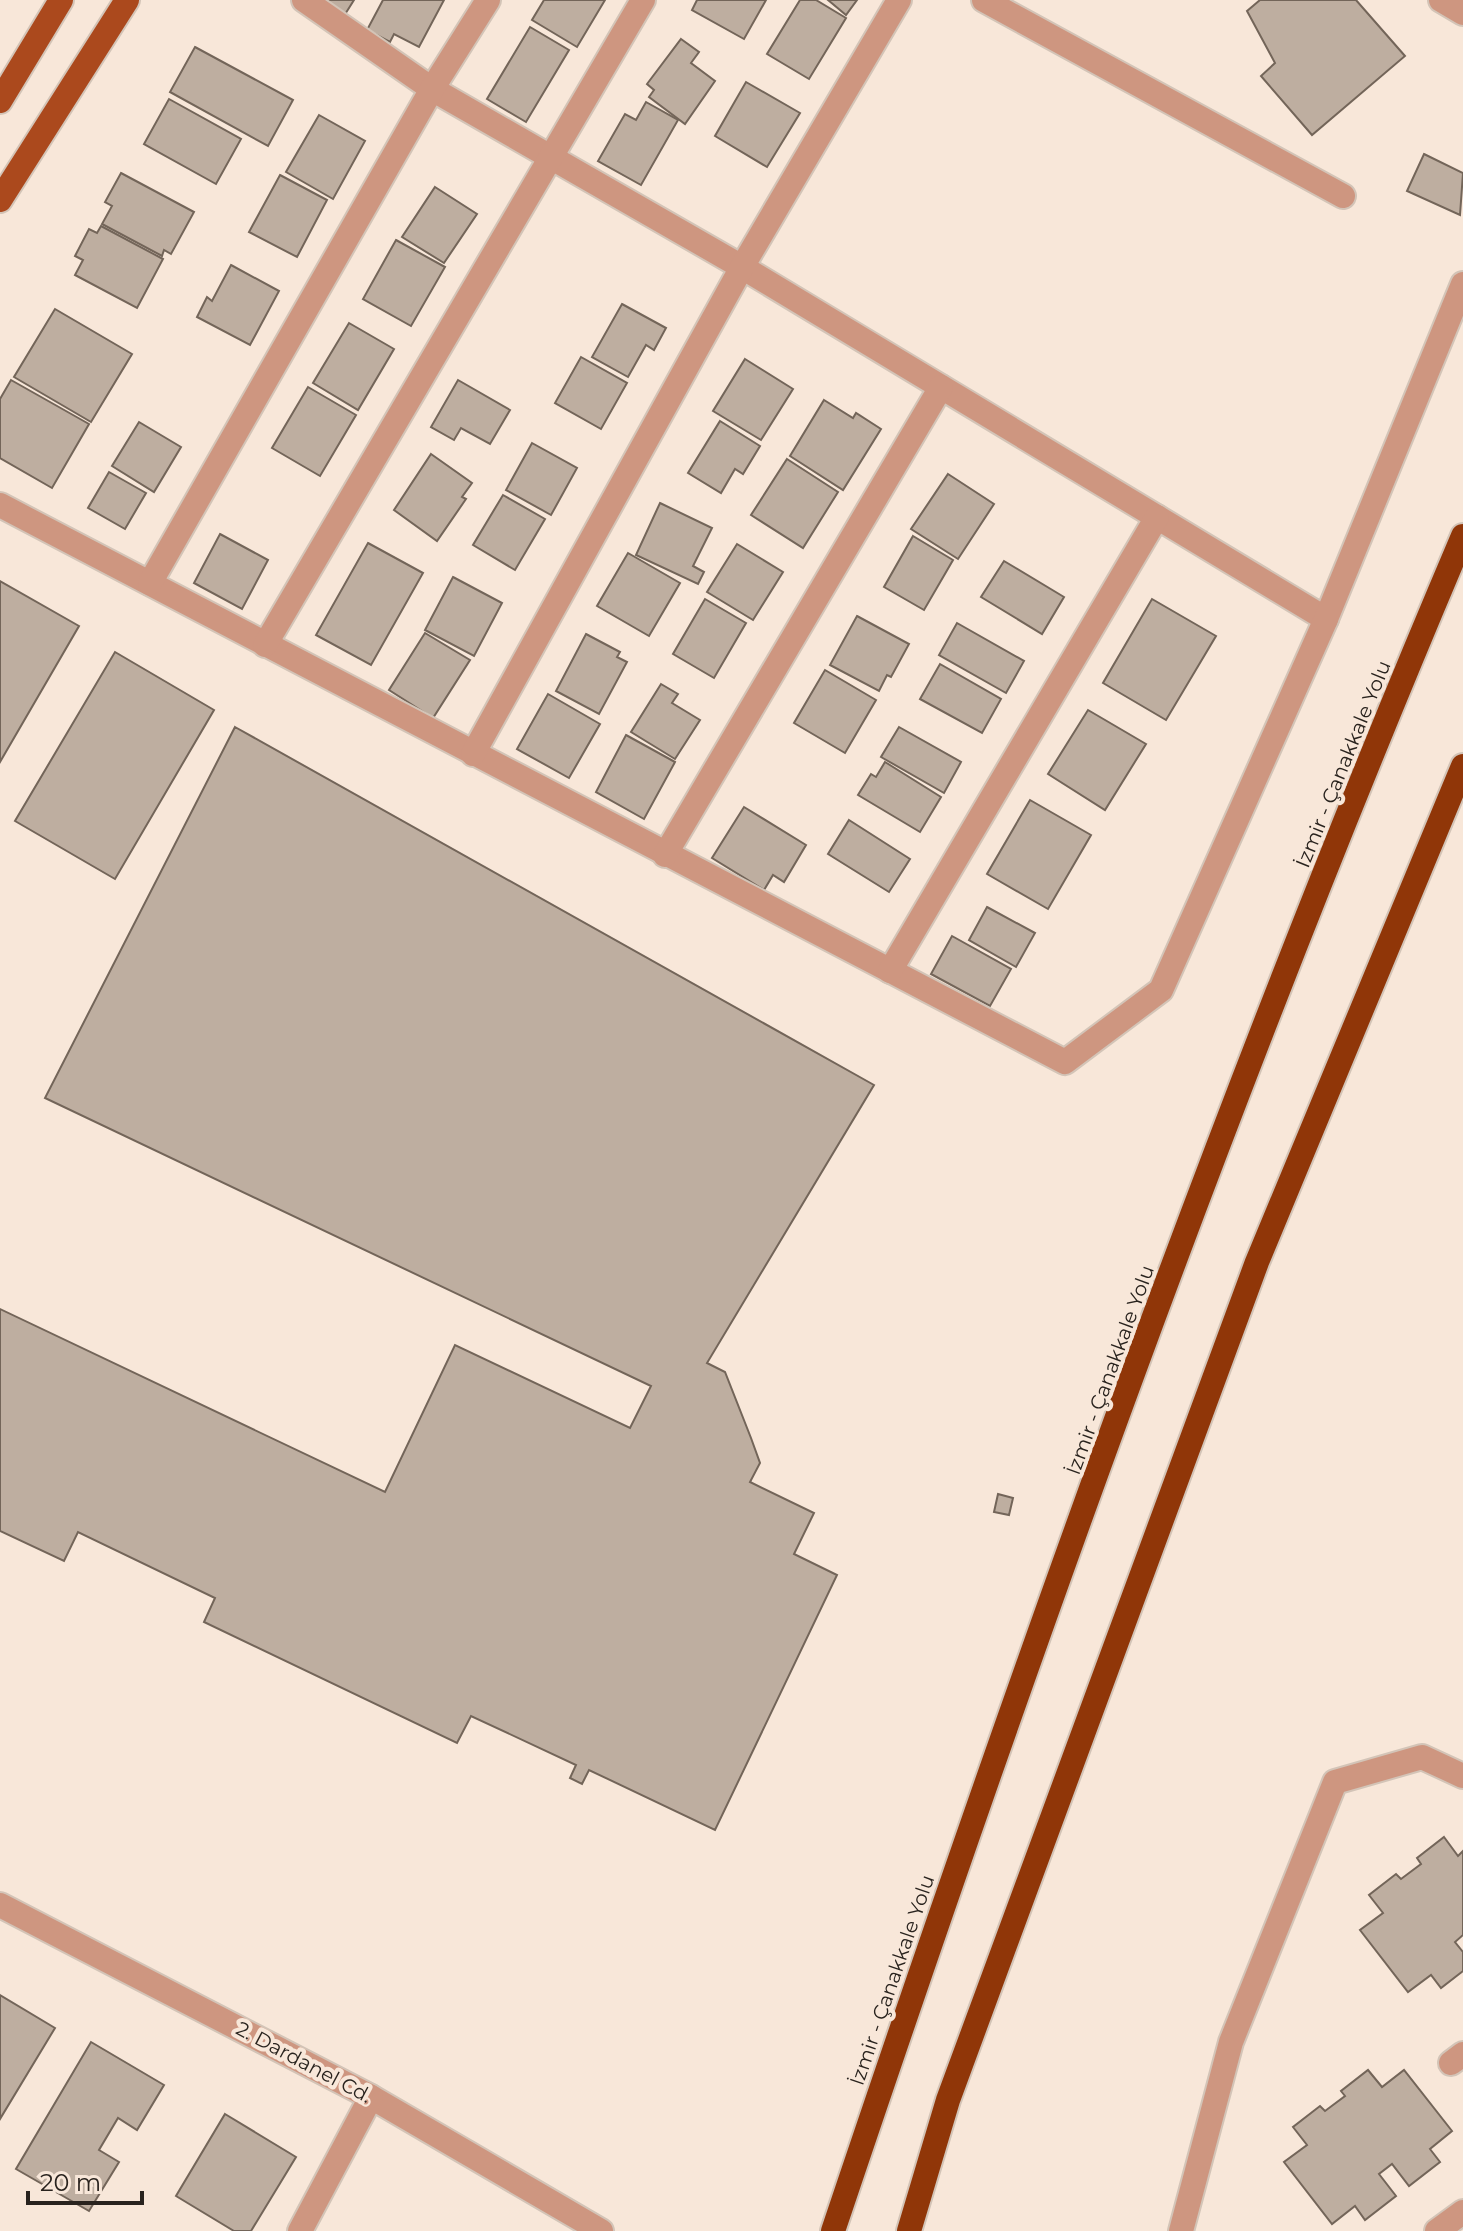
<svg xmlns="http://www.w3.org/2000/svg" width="1463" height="2231" font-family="Montserrat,sans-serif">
	<rect width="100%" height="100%" fill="#f8e7d9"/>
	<g fill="#beaea0" stroke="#736559" stroke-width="2">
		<path d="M317 0H354L344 16Z"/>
		<path d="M383 0H444L419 47 394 34 390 42 367 30Z"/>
		<path d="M544 0H605L577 47 532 20Z"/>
		<path d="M697 0H766L744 39 692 10Z"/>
		<path d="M800 0H816L846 18 809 79 767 54Z"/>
		<path d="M828 0H857L846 15Z"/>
		<path d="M1260 0H1356L1405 56 1312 135 1261 76 1275 63 1247 11Z"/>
		<path d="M530 27 569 50 526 122 487 99Z"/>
		<path d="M681 39 699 52 691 63 715 81 685 124 649 97 654 90 647 84Z"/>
		<path d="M195 47 293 100 268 146 170 92Z"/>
		<path d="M746 82 800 113 767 167 715 136Z"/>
		<path d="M169 99 241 139 216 184 144 144Z"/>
		<path d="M646 102 678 120 641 185 598 161 625 114 636 120Z"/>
		<path d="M319 115 365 141 333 199 286 172Z"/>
		<path d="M1424 154 1463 173 1460 215 1407 191Z"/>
		<path d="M121 173 194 212 171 254 164 250 162 256 102 224 112 206 105 202Z"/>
		<path d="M280 175 327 200 297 257 249 232Z"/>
		<path d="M435 187 477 214 444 263 402 237Z"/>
		<path d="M101 226 163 259 137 308 75 275 83 260 75 256 89 229 97 233Z"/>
		<path d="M396 240 445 267 411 326 363 299Z"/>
		<path d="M231 265 279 291 250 345 197 317 207 297 212 301Z"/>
		<path d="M622 304 666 328 654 350 646 345 628 377 592 357Z"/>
		<path d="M55 309 132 354 91 422 14 377Z"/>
		<path d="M349 323 394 349 358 410 313 383Z"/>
		<path d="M581 357 627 383 601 429 555 403Z"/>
		<path d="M745 359 793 389 761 440 713 411Z"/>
		<path d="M11 380 89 424 52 488 0 458V399Z"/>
		<path d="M458 380 510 410 490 444 461 428 454 440 431 427Z"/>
		<path d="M308 387 356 415 320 476 272 448Z"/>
		<path d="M824 400 853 418 856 413 881 429 843 490 790 456Z"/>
		<path d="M720 421 760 446 743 474 735 469 721 493 688 473Z"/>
		<path d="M139 422 181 447 154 492 112 466Z"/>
		<path d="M532 443 577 468 551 515 506 490Z"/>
		<path d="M431 454 472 483 462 497 466 499 437 541 394 510Z"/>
		<path d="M787 459 838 492 803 548 751 515Z"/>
		<path d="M109 472 146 493 125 529 88 508Z"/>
		<path d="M948 474 994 504 958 559 911 529Z"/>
		<path d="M503 495 545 519 515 570 473 545Z"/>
		<path d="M660 503 712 528 693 566 704 572 698 584 636 555Z"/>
		<path d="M220 534 268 560 242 609 194 583Z"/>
		<path d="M913 536 953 560 924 610 884 587Z"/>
		<path d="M368 543 423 573 371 665 316 635Z"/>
		<path d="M737 544 783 572 753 620 707 592Z"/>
		<path d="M628 553 680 583 649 636 597 606Z"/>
		<path d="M1004 561 1064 597 1042 634 981 597Z"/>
		<path d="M453 577 502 603 474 656 425 630Z"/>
		<path d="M0 581 79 626 0 762Z"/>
		<path d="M705 599 746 623 714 678 673 654Z"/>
		<path d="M1152 599 1216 636 1166 720 1103 683Z"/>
		<path d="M857 616 909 644 891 677 887 675 879 691 830 665Z"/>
		<path d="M957 623 1024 661 1006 693 939 655Z"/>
		<path d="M425 633 470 660 433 718 389 690Z"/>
		<path d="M586 634 620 652 617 657 627 662 599 714 556 691Z"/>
		<path d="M115 652 214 710 115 879 15 821Z"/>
		<path d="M940 664 1001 699 982 733 920 699Z"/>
		<path d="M825 670 876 700 845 753 794 723Z"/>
		<path d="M661 684 678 694 672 703 700 720 675 759 631 732Z"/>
		<path d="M548 694 600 724 569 778 517 749Z"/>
		<path d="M1088 710 1146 744 1105 810 1048 774Z"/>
		<path d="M235 727 874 1085 707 1363 725 1372 751 1438 760 1463 750 1482 814 1513 794 1554 837 1575 715 1830 589 1770 582 1784 570 1778 576 1765 471 1716 457 1743 204 1622 215 1598 78 1532 64 1561 0 1531V1309L385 1492 455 1345 630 1428 651 1386 45 1098Z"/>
		<path d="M899 727 961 762 944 793 881 757Z"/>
		<path d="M626 735 675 762 644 819 596 792Z"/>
		<path d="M885 762 941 797 920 832 858 795 871 774 876 777Z"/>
		<path d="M1030 800 1091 835 1048 909 987 874Z"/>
		<path d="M744 807 806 845 784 882 773 875 764 890 712 858Z"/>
		<path d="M849 820 910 859 889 892 828 854Z"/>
		<path d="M987 907 1035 933 1016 967 969 940Z"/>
		<path d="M952 936 1011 969 990 1006 931 974Z"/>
		<path d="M998 1494 1013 1498 1009 1515 994 1512Z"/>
		<path d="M1444 1837 1458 1856 1463 1851V1935L1455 1942 1463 1952V1971L1441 1988 1431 1975 1408 1992 1360 1930 1383 1913 1369 1895 1396 1874 1401 1879 1421 1864 1417 1858Z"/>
		<path d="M0 1995 55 2028 0 2119Z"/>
		<path d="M91 2042 164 2085 137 2130 118 2118 99 2150 119 2162 89 2211 16 2169Z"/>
		<path d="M1368 2070 1382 2087 1404 2070 1452 2131 1430 2149 1440 2162 1409 2186 1392 2164 1379 2174 1396 2196 1365 2220 1355 2206 1332 2224 1284 2162 1307 2145 1293 2127 1320 2106 1325 2111 1345 2096 1341 2091Z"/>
		<path d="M225 2114 296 2157 251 2231H234L176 2196Z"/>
	</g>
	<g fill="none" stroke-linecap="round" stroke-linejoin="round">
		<defs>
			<g id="minor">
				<path d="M304 0 432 89 742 267 1326 619"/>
				<path d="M984 0 1343 196"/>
				<path d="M1441 0 1463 13"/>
				<path d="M0 505 1065 1062 1161 990 1326 619 1463 284"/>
				<path d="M150 583 432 89 488 0"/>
				<path d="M265 645 643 0"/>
				<path d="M473 754 742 267 899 0"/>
				<path d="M665 855 941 387"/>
				<path d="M890 971 1157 517"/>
				<path d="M0 1905 371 2097 601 2231"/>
				<path d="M1451 2063 1463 2054"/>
				<path d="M300 2231 371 2097"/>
				<path d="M1181 2231 1231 2042 1335 1782 1422 1757 1463 1776"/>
				<path d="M1437 2231 1463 2212"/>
			</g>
			<g id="major">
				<path d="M0 101 61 0"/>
				<path d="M0 200 127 0"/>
			</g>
			<g id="highway">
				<path d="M833 2231C1025 1660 1227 1091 1463 536"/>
				<path d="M909 2231 948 2100 1257 1262 1463 766"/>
			</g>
		</defs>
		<use href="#minor" stroke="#d3c4b7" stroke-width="28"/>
		<use href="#major" stroke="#d3c4b7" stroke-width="28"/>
		<use href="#highway" stroke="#d3c4b7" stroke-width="28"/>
		<use href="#minor" stroke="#ce9680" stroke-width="24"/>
		<use href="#major" stroke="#ab491d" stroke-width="24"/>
		<use href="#highway" stroke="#903608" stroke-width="24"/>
	</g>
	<g text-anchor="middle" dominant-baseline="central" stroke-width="8" stroke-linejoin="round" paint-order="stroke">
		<g font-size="20" fill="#29231e" stroke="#f8e7d9">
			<text transform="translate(1343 764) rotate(-68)">İzmir - Çanakkale Yolu</text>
			<text transform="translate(1110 1370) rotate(-70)">İzmir - Çanakkale Yolu</text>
			<text transform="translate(892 1980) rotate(-71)">İzmir - Çanakkale Yolu</text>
			<text transform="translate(304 2062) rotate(28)">2. Dardanel Cd.</text>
		</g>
	</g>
	<path d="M28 2191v12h114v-12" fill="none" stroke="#29231e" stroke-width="4"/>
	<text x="40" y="2191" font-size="24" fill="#29231e" stroke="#f8e7d9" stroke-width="6" paint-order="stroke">20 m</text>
</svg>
